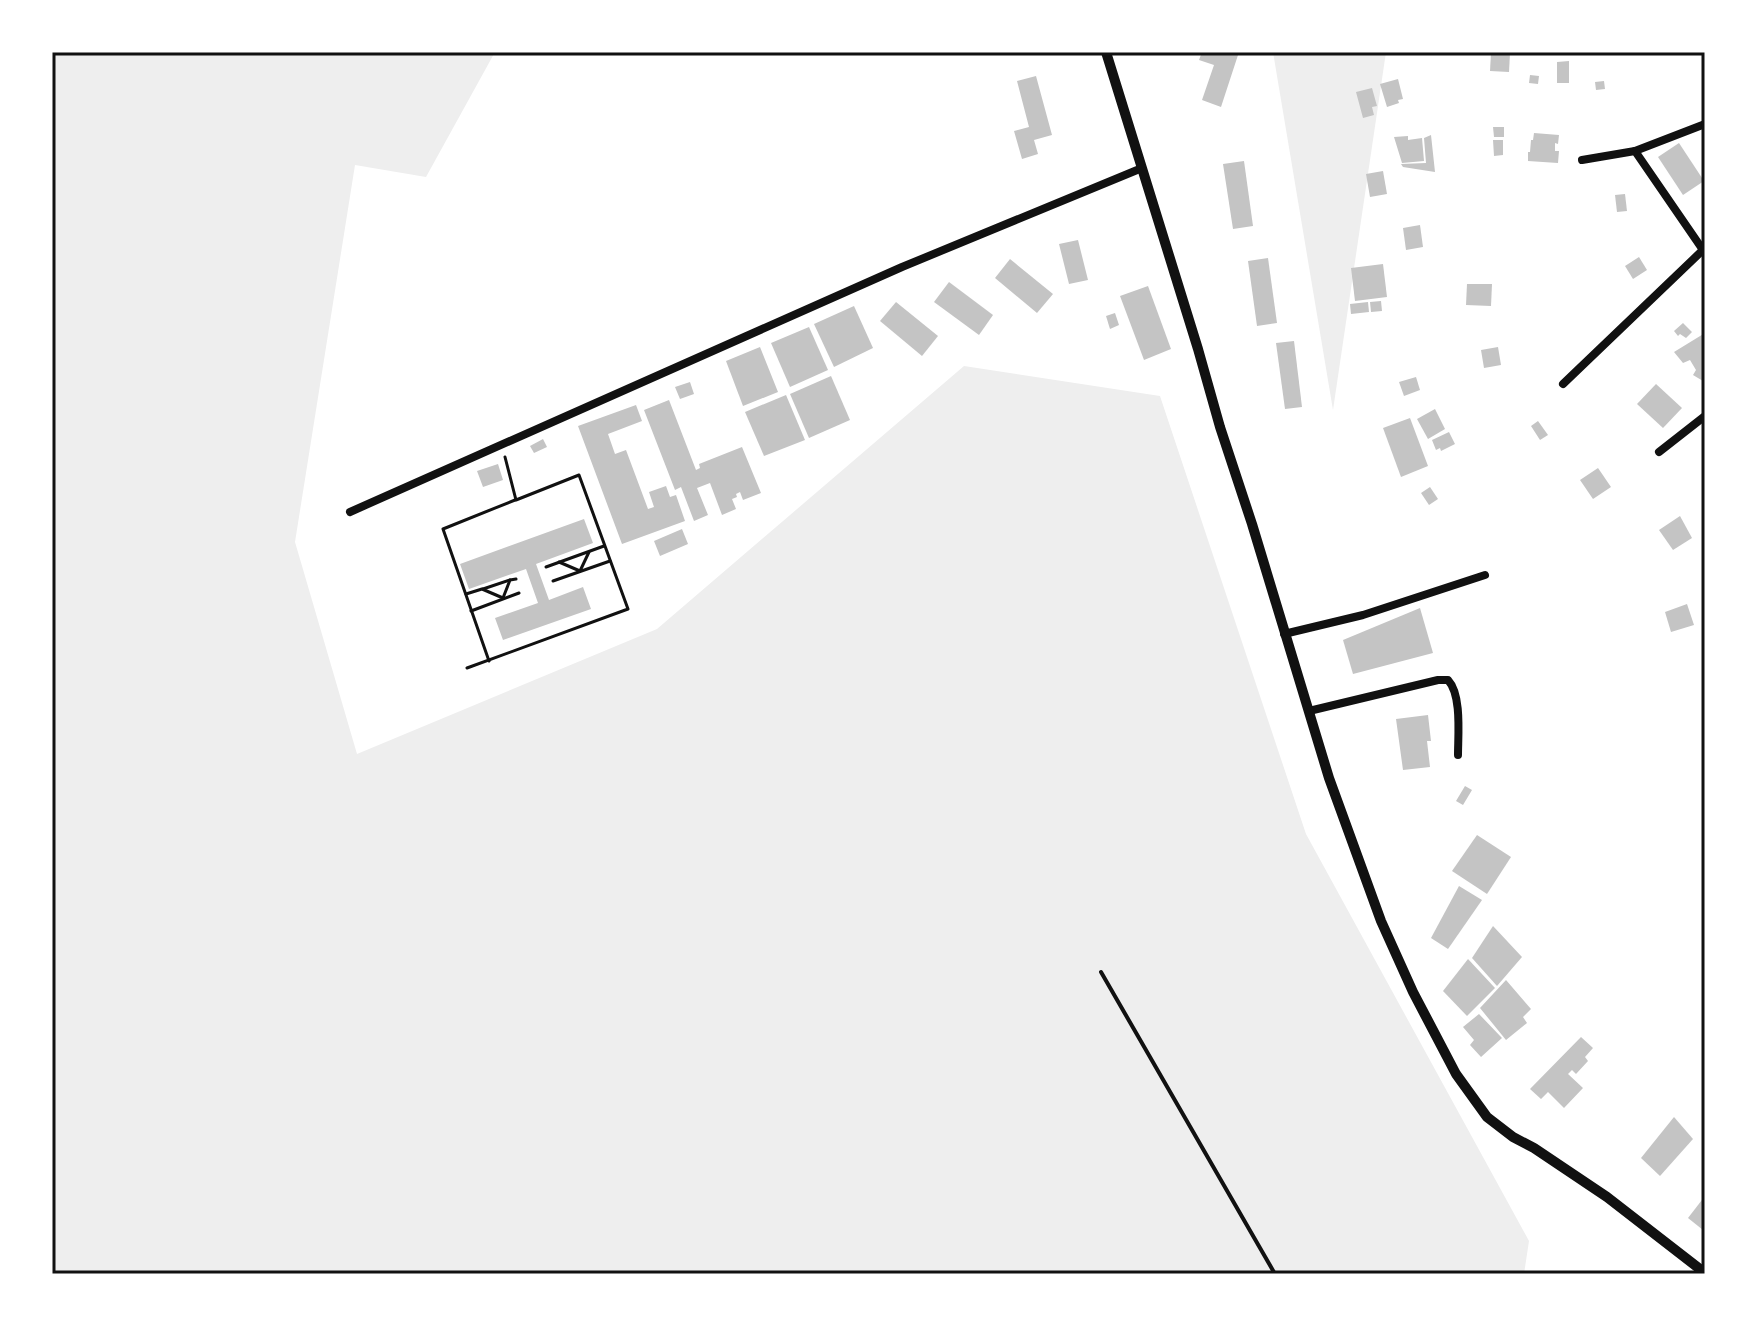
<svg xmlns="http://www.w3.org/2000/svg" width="1757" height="1326" font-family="'Zilla Slab',serif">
	<rect width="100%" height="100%" fill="#fff"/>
	<g fill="#eee">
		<path d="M52 52H495L426 177 355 165 295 542 357 754 657 629 964 366 1160 396 1306 834 1529 1241 1524 1274H52Z"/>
		<path d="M1273 52H1386L1333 410Z"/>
	</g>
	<g fill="#c4c4c4">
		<path d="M1202 52H1230L1238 55 1221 107 1202 100 1214 65 1199 60Z"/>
		<path d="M1491 53H1510L1509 72 1490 71Z"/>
		<path d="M1569 61V83H1557V62Z"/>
		<path d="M1530 75 1539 76 1538 84 1529 83Z"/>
		<path d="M1036 76 1052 135 1034 140 1038 154 1022 159 1014 131 1029 127 1017 81Z"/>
		<path d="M1398 79 1403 99 1398 100 1399 103 1387 107 1380 84Z"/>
		<path d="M1604 81 1605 89 1596 90 1595 82Z"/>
		<path d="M1372 88 1377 106 1372 107 1374 115 1363 118 1356 92Z"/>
		<path d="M1493 127H1504V137H1494Z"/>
		<path d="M1534 133 1559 135 1558 144 1555 143V151H1559L1558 163 1528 161V152H1530L1531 140H1533Z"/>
		<path d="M1431 135 1435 172 1403 167 1401 164 1426 163 1424 138Z"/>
		<path d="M1408 136V140L1422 138 1424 161 1402 163 1394 137Z"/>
		<path d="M1493 140H1503V155L1494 156Z"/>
		<path d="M1679 143 1704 181 1683 195 1658 157Z"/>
		<path d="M1244 161 1253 226 1233 229 1223 164Z"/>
		<path d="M1383 171 1387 194 1370 197 1366 174Z"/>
		<path d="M1625 194 1627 211 1617 212 1615 195Z"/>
		<path d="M1420 225 1423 247 1406 250 1403 228Z"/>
		<path d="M1078 240 1088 280 1069 284 1059 244Z"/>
		<path d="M1639 257 1647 270 1633 279 1625 266Z"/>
		<path d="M1268 258 1277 323 1257 326 1248 261Z"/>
		<path d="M1010 259 1053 294 1037 313 995 278Z"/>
		<path d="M1383 264 1387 297 1355 301 1351 268Z"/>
		<path d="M949 282 993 315 979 335 934 302Z"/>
		<path d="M1467 284H1492L1491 306 1466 305Z"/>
		<path d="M1148 286 1171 349 1144 360 1120 296Z"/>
		<path d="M1381 301 1382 311 1371 312 1370 302Z"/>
		<path d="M896 302 938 336 922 356 880 321Z"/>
		<path d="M1368 302 1369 312 1351 314 1350 304Z"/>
		<path d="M854 306 873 348 834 367 814 324Z"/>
		<path d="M1115 313 1119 325 1110 329 1106 316Z"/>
		<path d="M1683 323 1692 332 1686 338 1680 334 1678 336 1674 331Z"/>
		<path d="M809 327 828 370 790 387 771 343Z"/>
		<path d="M1705 333V379L1703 381 1693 375 1696 370 1690 360 1683 363 1674 352Z"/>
		<path d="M1294 341 1302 407 1285 409 1276 343Z"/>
		<path d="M760 347 778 392 743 406 726 361Z"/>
		<path d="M1498 347 1501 365 1484 368 1481 350Z"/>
		<path d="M831 376 850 420 809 438 790 394Z"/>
		<path d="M1416 377 1420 390 1404 396 1399 382Z"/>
		<path d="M690 382 694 394 680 399 675 387Z"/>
		<path d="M1656 384 1682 408 1663 428 1637 404Z"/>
		<path d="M786 395 805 440 764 456 745 412Z"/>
		<path d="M669 400 696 470 700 468 699 464 742 447 761 493 743 500 740 492 736 494 737 497 732 499 736 509 722 515 710 483 697 488 708 515 694 521 681 487 675 490 644 410Z"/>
		<path d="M636 405 642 421 608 434 615 454 626 450 648 509 654 507 649 492 666 486 670 497 676 495 685 521 622 544 578 426Z"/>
		<path d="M1435 409 1445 429 1428 439 1417 419Z"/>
		<path d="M1410 418 1428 466 1401 477 1383 428Z"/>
		<path d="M1538 421 1548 435 1540 440 1531 426Z"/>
		<path d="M1449 432 1455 444 1441 451 1440 448 1436 450 1432 440Z"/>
		<path d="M543 439 547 447 534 453 530 446Z"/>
		<path d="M498 464 503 480 483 487 477 471Z"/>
		<path d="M1598 468 1611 487 1593 499 1580 480Z"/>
		<path d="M1430 487 1438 499 1429 505 1421 493Z"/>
		<path d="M1680 516 1692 538 1673 550 1659 530Z"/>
		<path d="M584 519 593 543 536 564 549 600 583 587 591 609 503 640 495 618 538 603 526 569 469 589 460 564Z"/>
		<path d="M682 529 688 544 660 556 654 541Z"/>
		<path d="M1687 604 1694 625 1671 632 1665 612Z"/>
		<path d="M1420 608 1433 653 1353 674 1343 640Z"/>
		<path d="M1428 715 1431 741H1427L1430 767 1403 770 1396 719Z"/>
		<path d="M1465 786 1472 790 1463 805 1456 801Z"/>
		<path d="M1477 835 1511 857 1487 894 1452 871Z"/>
		<path d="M1459 886 1482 900 1448 949 1431 938Z"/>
		<path d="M1493 926 1522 957 1497 986 1472 958Z"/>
		<path d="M1468 959 1495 988 1467 1016 1443 991Z"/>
		<path d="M1506 980 1531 1009 1523 1017 1527 1023 1506 1040 1480 1008Z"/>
		<path d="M1479 1014 1502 1038 1481 1057 1470 1045 1474 1040 1463 1027Z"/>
		<path d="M1581 1037 1593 1048 1585 1057 1588 1061 1576 1074 1572 1070 1568 1074 1583 1088 1564 1108 1548 1092 1541 1099 1530 1089Z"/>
		<path d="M1674 1117 1693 1139 1660 1176 1641 1158Z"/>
		<path d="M1705 1196V1227L1703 1230 1688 1218Z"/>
	</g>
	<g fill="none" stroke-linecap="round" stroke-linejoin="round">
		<g stroke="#111" stroke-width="3">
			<path d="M559 562 580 571 589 552"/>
			<path d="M546 567 604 546"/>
			<path d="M553 581 610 561"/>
			<path d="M483 589 510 580"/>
			<path d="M466 594 482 589 503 598 510 580 516 579"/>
			<path d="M471 611 519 593"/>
			<path d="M489 661 443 529 515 500"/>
			<path d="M467 668 628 609 579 475 516 500 505 457"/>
		</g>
		<path stroke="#111" stroke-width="4" d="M1101 972 1275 1274"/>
		<g stroke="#111" stroke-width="8">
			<path d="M1635 151 1705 124"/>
			<path d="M1582 160 1635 151 1703 250"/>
			<path d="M1563 384 1705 248"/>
			<path d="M1659 452 1705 416"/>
			<path d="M350 512 902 267 1142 168"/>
			<path d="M1284 634 1363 615 1485 575"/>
			<path d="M1309 711 1438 680H1448C1462 695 1458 735 1458 755"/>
		</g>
		<path stroke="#111" stroke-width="10" d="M1106 52 1198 349 1220 427 1252 524 1329 778 1381 921 1413 992 1456 1074 1487 1117 1513 1137 1534 1148 1607 1197 1705 1273"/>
	</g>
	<rect width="1757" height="1326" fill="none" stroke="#ffffff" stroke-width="108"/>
	<rect x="54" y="54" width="1649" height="1218" fill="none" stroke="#111" stroke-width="3"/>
</svg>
